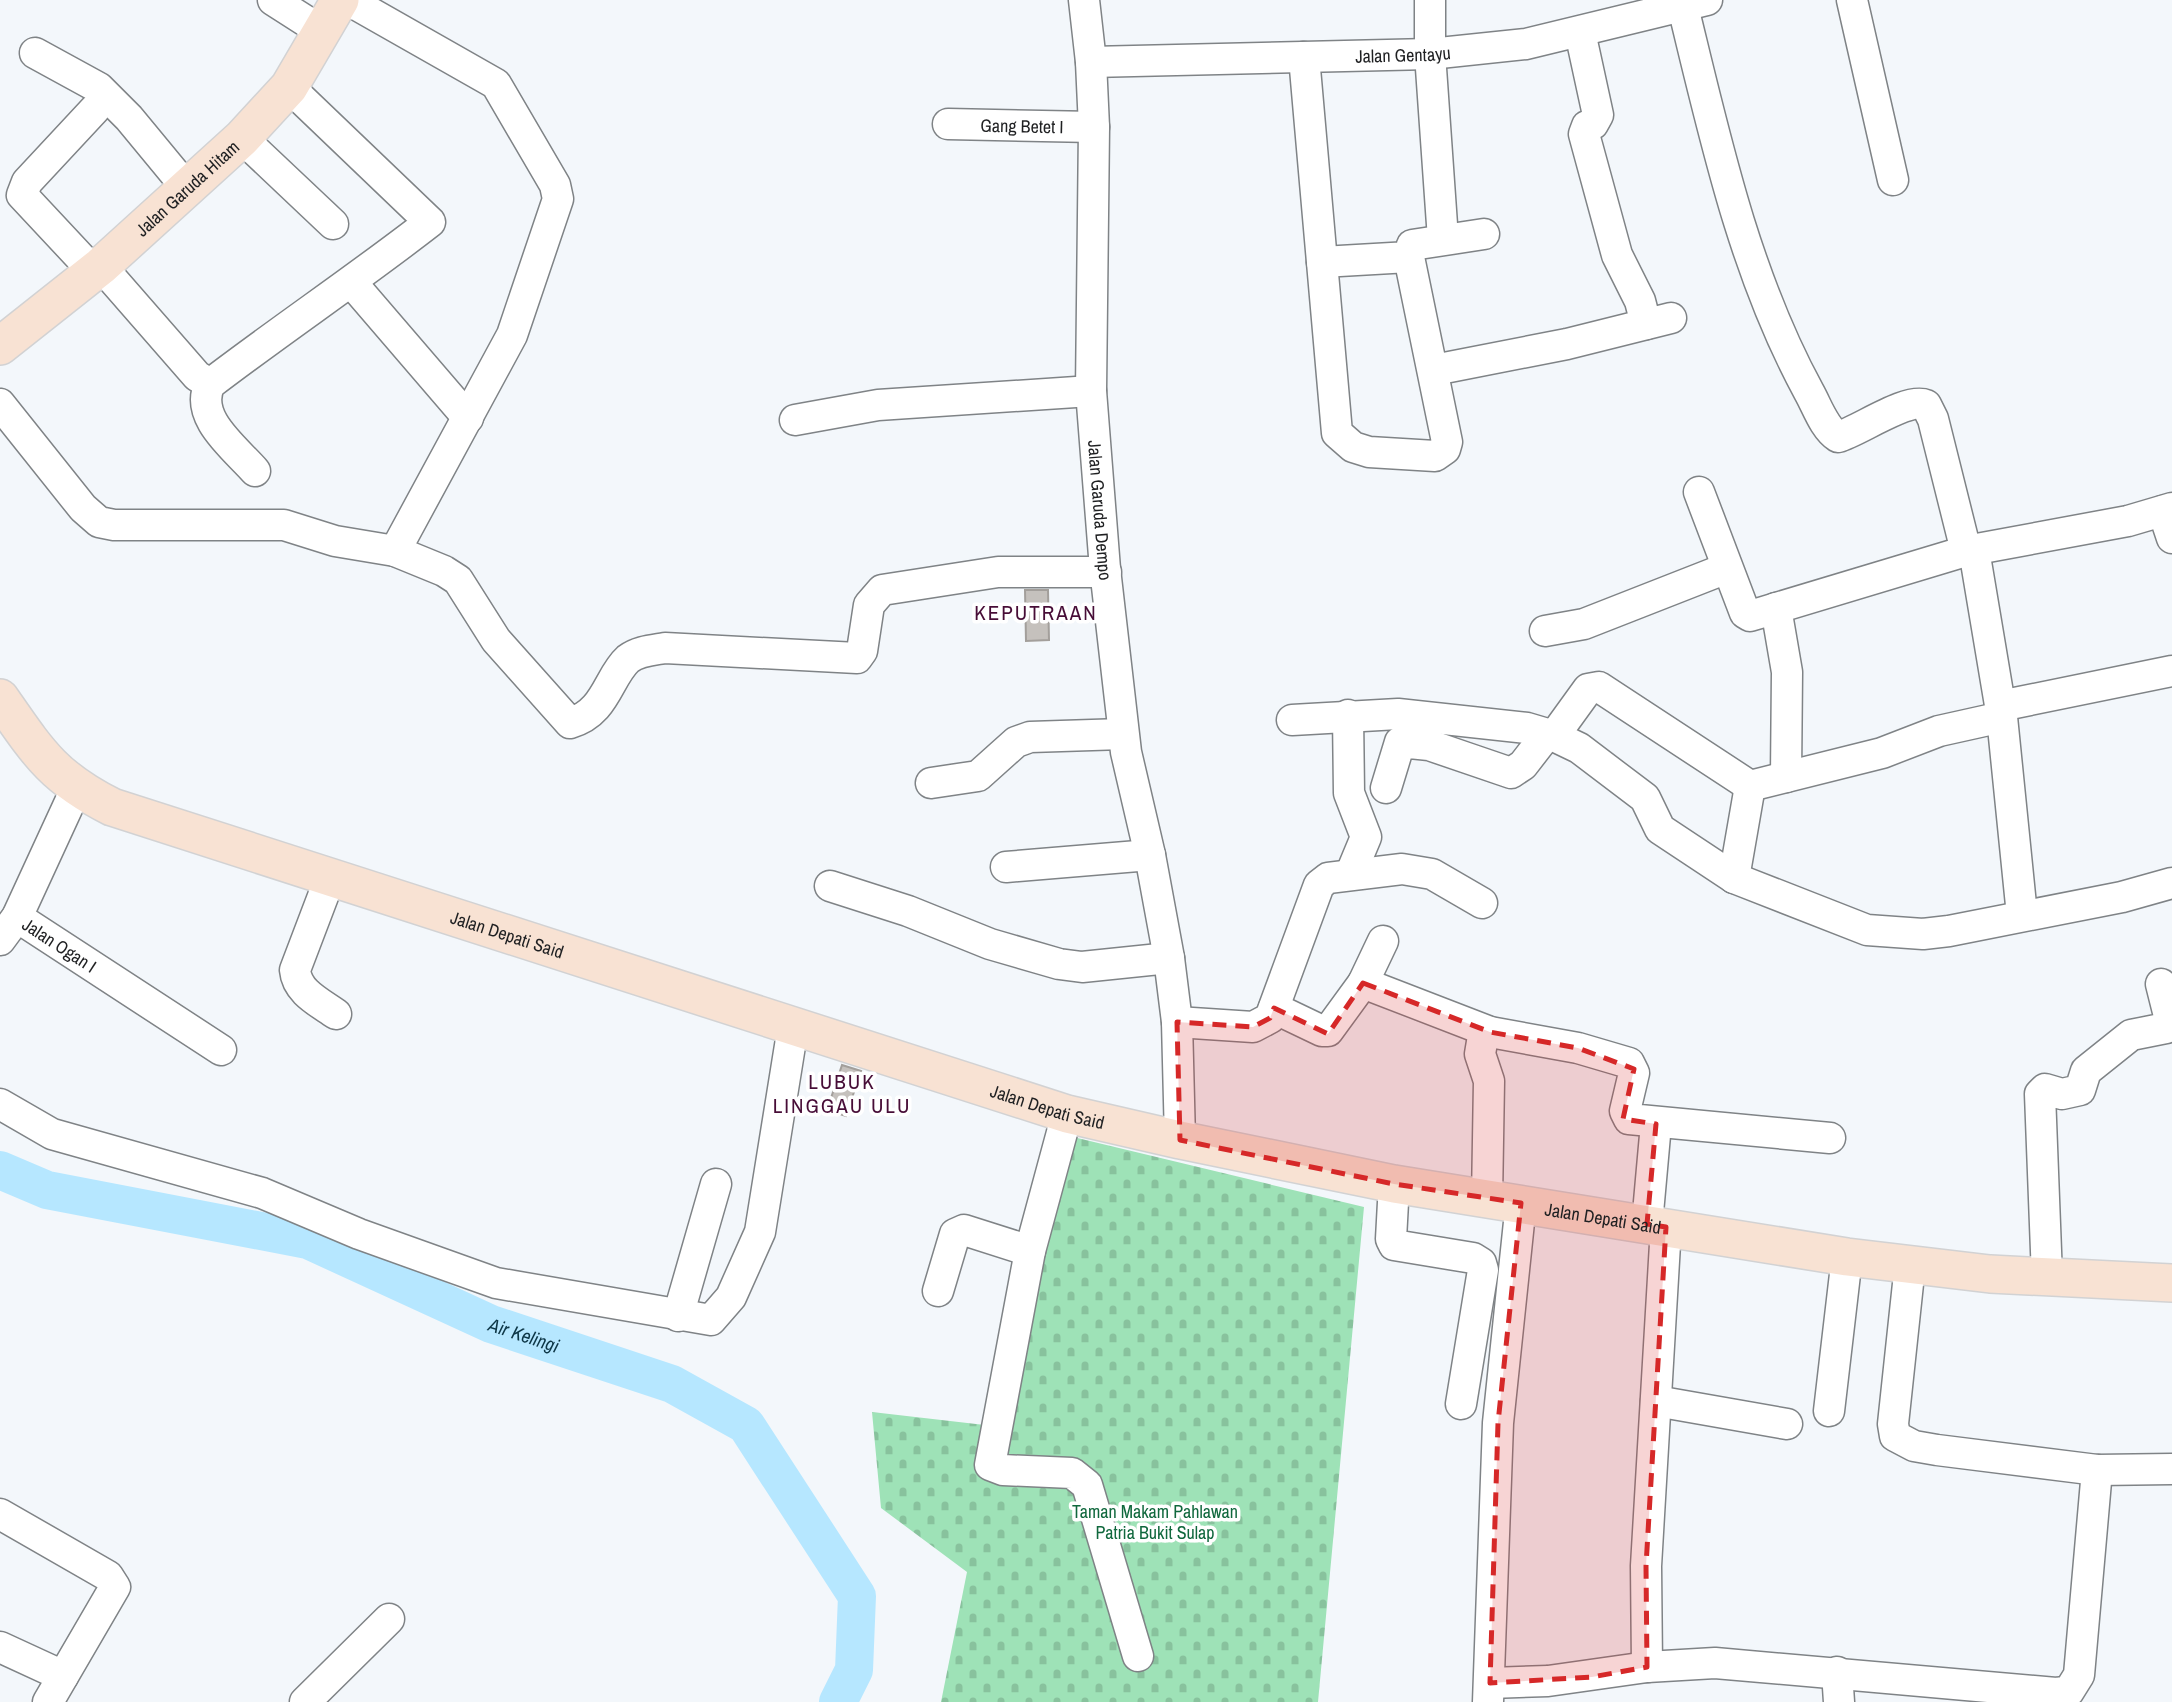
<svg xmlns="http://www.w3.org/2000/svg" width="2172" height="1702" font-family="'Archivo Narrow',sans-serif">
	<defs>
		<pattern id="cemetery-stones" width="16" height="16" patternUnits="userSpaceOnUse" patternTransform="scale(1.75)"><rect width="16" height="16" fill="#9ee2b7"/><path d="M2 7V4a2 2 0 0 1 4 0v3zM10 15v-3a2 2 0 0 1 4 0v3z" fill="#88c29d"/></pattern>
	</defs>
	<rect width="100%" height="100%" fill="#f3f7fb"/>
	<path fill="url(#cemetery-stones)" d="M1069 1136 1364 1207 1318 1702H941L967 1572 881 1508 872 1412 1002 1427Z"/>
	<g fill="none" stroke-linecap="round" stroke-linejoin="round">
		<path stroke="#b6e7ff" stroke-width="38" id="s1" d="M0 1170 47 1190 308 1240 491 1324 672 1384 746 1425 857 1596 854 1670 838 1702"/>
	</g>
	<g fill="#c5c1bd" stroke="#a39f9b" stroke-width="2">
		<path d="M1025 590H1048L1049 640 1026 641Z"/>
		<path d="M842 1065 861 1071 846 1116 827 1110Z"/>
	</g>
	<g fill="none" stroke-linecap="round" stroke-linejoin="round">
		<defs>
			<g id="minor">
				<path d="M273 0 323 32"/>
				<path d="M348 0 496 84 555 185 558 199 512 335 395 551"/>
				<path id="s2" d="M1084 0 1091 62 1094 127 1091 391 1105 569 1126 752 1150 855 1169 958 1177 1022 1180 1140"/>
				<path d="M1430 0V54L1443 239"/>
				<path d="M1852 0 1893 180"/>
				<path d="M1683 7C1715 138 1744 273 1809 392 1817 406 1824 428 1838 437 1859 431 1907 397 1926 405L1933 419 1966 551"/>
				<path d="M1580 32 1598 115 1593 124 1587 126 1584 134 1617 255 1640 301 1646 324"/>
				<path d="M35 53 99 88 129 118 186 187"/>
				<path d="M1304 57 1337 433 1353 447 1369 452 1435 456 1445 449 1447 442 1409 257"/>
				<path id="s3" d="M1091 62 1430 54 1526 44 1707 0"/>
				<path id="s4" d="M948 124 1094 127"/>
				<path d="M242 138 333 224"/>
				<path d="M1322 262 1409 257 1412 245 1484 234"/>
				<path d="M101 266 197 376 210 384"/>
				<path d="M94 272 22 195 27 182 95 109"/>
				<path d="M352 283 468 418"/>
				<path d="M1434 370 1567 344 1671 318"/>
				<path d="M0 404 83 508 99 522 114 525H284L335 541 395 551 444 571 458 580 496 640 570 723C606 713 608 677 628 659 638 651 654 650 665 648L857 658 862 651 869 605 882 590 998 572H1106"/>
				<path d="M795 420 878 405 1091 391"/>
				<path d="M255 471C235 448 193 417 210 384 282 329 358 278 430 222L289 87"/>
				<path d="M1699 492 1745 613 1750 616 1966 551 2128 521 2172 508"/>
				<path d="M2163 511 2172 538"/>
				<path d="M1974 550 2002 717 2022 915"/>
				<path d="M1776 608 1787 672 1786 777"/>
				<path d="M1545 631 1584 624 1727 568"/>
				<path d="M2000 706 2172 671"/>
				<path d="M1348 715 1349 793 1366 837 1351 873"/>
				<path d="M1292 720 1398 714 1527 728 1554 736 1579 748 1645 798 1660 829 1734 878 1867 930 1923 934 1949 931 2122 897 2172 883"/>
				<path d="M1554 736 1588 689 1599 687 1750 786 1882 753 1939 731 2002 717"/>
				<path d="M931 783 978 776 1016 742 1030 737 1123 734"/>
				<path d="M1386 788 1400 742 1429 745 1511 773 1523 765 1547 734"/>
				<path d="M1006 867 1150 855"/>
				<path d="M330 878 295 970C297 992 319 1002 336 1014"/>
				<path d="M1734 878 1750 786"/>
				<path d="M830 886 908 911 990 944 1059 964 1082 967 1169 958"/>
				<path id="s5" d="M17 917 221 1050"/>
				<path d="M0 940 17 917 76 789"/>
				<path d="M1383 941 1363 983 1490 1032 1578 1048 1629 1063 1634 1073 1625 1111 1629 1119 1830 1138"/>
				<path d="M1274 1008 1322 1031H1328L1363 983"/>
				<path d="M1177 1022 1253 1027 1270 1018 1319 885 1328 878 1402 869 1432 874 1482 903"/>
				<path d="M0 1104 52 1134 262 1193 359 1234 496 1283 711 1320 731 1297 760 1232 793 1027"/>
				<path d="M1067 1114 1030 1251 990 1465 1003 1470 1072 1473 1087 1485 1138 1656"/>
				<path d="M1394 1184 1391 1239 1394 1245 1473 1258 1481 1263 1483 1270 1461 1404"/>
				<path d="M1487 1199 1489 1081 1480 1054 1482 1042 1490 1032"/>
				<path d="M1647 1224 1656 1124"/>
				<path d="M1910 1265 1893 1424 1895 1436 1914 1446 1937 1450 2097 1470 2172 1469"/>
				<path d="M2047 1277 2040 1094 2045 1089 2062 1094 2080 1090 2086 1071 2131 1035 2166 1028 2170 1020 2161 984"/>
				<path d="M938 1291 955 1234 964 1230 1030 1251"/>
				<path d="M678 1316 716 1184"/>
				<path d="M1656 1401 1787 1424"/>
				<path d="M1829 1411 1847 1257"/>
				<path d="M0 1514 108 1576 115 1587 48 1702"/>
				<path d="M0 1647 63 1676"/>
				<path d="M1647 1667 1646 1566 1666 1227"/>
				<path d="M1837 1672 1839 1702"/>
				<path d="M1490 1683 1548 1681 1647 1667 1715 1663 2056 1693 2069 1691 2079 1675 2097 1470"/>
				<path d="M305 1702 389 1619"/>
				<path d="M1488 1702 1498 1423 1521 1203"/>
			</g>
			<g id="major">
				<path id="s6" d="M0 346 101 266 242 138 289 87 340 0"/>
				<path id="s7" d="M0 698C37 751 52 777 112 807L1067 1114 1180 1140 1394 1184 1847 1257 1990 1274 2172 1283"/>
			</g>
		</defs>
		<use href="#minor" stroke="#7f8386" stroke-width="33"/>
		<use href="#major" stroke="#d2d2d3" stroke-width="40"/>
		<use href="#minor" stroke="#fff" stroke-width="30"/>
		<use href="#major" stroke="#f8e2d3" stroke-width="37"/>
	</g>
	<path fill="#d62828" fill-opacity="0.2" stroke="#d62828" stroke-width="5" stroke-dasharray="14 9" stroke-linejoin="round" d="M1363 983 1490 1032 1578 1048 1634 1069 1623 1119 1656 1124 1647 1224 1666 1227 1646 1566 1647 1667 1592 1677 1490 1683 1498 1423 1521 1203 1394 1184 1180 1140 1177 1022 1253 1027 1270 1018 1274 1008 1328 1034Z"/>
	<g text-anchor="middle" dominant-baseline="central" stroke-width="7" stroke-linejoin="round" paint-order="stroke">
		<g font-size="18" fill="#1f2022" stroke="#fff">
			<text stroke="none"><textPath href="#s3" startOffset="312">Jalan Gentayu</textPath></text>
			<text stroke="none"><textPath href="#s4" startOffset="74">Gang Betet I</textPath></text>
			<text stroke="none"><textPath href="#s6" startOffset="245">Jalan Garuda Hitam</textPath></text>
			<text stroke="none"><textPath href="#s2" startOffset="511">Jalan Garuda Dempo</textPath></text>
			<text stroke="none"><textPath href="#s7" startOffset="574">Jalan Depati Said</textPath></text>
			<text stroke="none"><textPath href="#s5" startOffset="51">Jalan Ogan I</textPath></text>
			<text stroke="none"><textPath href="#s7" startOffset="1141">Jalan Depati Said</textPath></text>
			<text stroke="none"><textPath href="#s7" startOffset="1708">Jalan Depati Said</textPath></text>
		</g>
		<g font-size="18" fill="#10683d" stroke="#fff">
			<text x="1155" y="1511">Taman Makam Pahlawan<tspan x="1155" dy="21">Patria Bukit Sulap</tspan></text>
		</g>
		<g font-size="19" font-style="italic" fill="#0d3646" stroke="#fff">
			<text stroke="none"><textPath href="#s1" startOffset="553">Air Kelingi</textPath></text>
		</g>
		<g font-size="21" letter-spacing="2" fill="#470d37" stroke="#fff">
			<text x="1036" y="612">KEPUTRAAN</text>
			<text x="842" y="1081">LUBUK<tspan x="842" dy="24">LINGGAU ULU</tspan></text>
		</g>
	</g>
</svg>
